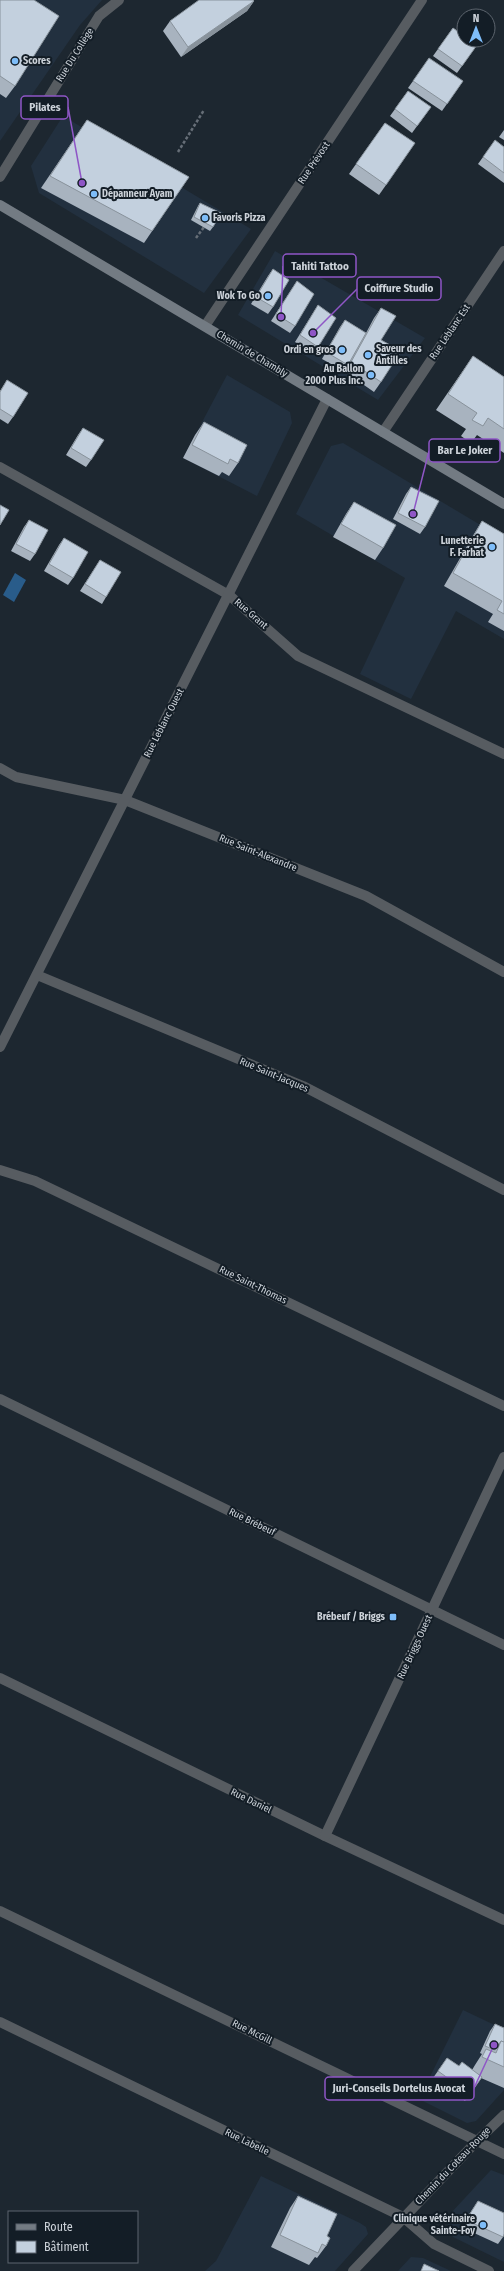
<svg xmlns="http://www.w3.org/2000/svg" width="504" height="2271" font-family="'Fira Sans Condensed',sans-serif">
	<rect width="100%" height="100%" fill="#1d2730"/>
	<g fill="#22303f">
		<path d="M0 0H102L80 25 0 141Z"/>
		<path d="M63 116 251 229 204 293 39 193 31 166Z"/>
		<path d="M275 251 425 338 378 400 238 315Z"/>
		<path d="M227 375 290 412 292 423 257 496 183 458Z"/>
		<path d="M343 443 504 539V639L456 611 411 699 360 674 405 578 296 514 331 446Z"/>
		<path d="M463 2010 503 2029 504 2027V2090L476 2121 467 2123 419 2099Z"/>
		<path d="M491 2170 504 2175V2262L453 2237 447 2222 450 2214Z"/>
		<path d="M261 2176 360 2223 366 2227 368 2234 335 2271H205L216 2261Z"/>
		<path d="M411 2257 423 2258 451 2271H398Z"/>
	</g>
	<path fill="#295c8a" d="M15 573 26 580 14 602 3 595Z"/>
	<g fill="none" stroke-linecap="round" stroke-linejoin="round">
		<g stroke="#666e77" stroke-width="2.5" stroke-dasharray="3 2" stroke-linecap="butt">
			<path d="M178 152 204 110"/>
			<path d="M196 238 204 227"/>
		</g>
		<g stroke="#575c61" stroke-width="10">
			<path d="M0 177 99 16 119 0"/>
			<path d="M205 326 422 0"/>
			<path d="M383 432 504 251"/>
			<path d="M0 467 229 595 298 656 504 754"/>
			<path d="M0 768 16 777 125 800 366 896 504 972"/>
			<path d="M37 975 303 1086 504 1190"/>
			<path d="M0 1047 327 399"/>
			<path d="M0 1170 35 1181 504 1406"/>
			<path d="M0 1399 504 1645"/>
			<path d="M0 1678 325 1836 504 1920"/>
			<path d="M325 1836 504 1457"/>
			<path d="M0 1911 504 2154"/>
			<path d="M0 2022 403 2217 434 2244 489 2271"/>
		</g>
		<path stroke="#575c61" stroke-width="10" d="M353 2271 477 2141 504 2115"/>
		<path stroke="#737b83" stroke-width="10" d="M0 205 504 504"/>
	</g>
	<g fill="#a8b3bf">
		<path d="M0 0 15 86 6 98 0 94Z"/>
		<path d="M254 1 247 11 181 57 163 31 170 21Z"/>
		<path d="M453 28 477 45 457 73 433 56Z"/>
		<path d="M413 81H463L442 111 408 88Z"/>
		<path d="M408 91 431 107 412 133 390 116Z"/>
		<path d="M87 120 189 177 144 243 41 188Z"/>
		<path d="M385 123 386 185 379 195 349 174Z"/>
		<path d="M504 130V140L499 137Z"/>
		<path d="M504 147V183L478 164 483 157Z"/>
		<path d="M200 203 213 227 210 231 191 220 198 206Z"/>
		<path d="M273 269V307L268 314 251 304 268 276Z"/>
		<path d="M297 281 295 326 290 333 271 321Z"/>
		<path d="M318 305V347L313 353 295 342Z"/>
		<path d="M381 308V382L374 392 344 371 322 359 340 327 345 320 366 333 374 318Z"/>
		<path d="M473 356 504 377V453L477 435 471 443 461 436 466 429 436 410Z"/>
		<path d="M7 380 13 417 8 424 0 419V391Z"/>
		<path d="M204 422 238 463 229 476 222 472 219 476 183 458 195 435Z"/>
		<path d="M83 428 91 460 86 467 66 455 78 435Z"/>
		<path d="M411 487 425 527 420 534 393 519 406 494Z"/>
		<path d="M354 502 383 548 375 560 333 537 346 514Z"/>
		<path d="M29 520 35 554 30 561 11 551 24 527Z"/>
		<path d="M482 521 504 534V631L488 622 493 614 444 586 474 534Z"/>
		<path d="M64 538 73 578 68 585 44 571 59 545Z"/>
		<path d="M100 560 106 597 102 604 80 591Z"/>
		<path d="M495 2024 504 2028V2027V2088L481 2078 465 2101 433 2078 447 2058 459 2066 472 2070 475 2065 482 2054 480 2053 490 2031Z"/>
		<path d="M298 2196 327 2236 326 2246 317 2258 315 2257 309 2265 271 2247 290 2208Z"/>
		<path d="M478 2201 503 2237 498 2244 461 2227Z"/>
	</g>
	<path fill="#88929b" d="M254 1 247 11 181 57 188 47Z"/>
	<g fill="#c3d0de" stroke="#88929b">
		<path d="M0 0H34L59 16 15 86 0 76Z"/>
		<path d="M199 0H253L254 1 188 47 170 21Z"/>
		<path d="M453 28 464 36V40H470L477 45 462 66 438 49Z"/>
		<path d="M429 58 463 81 447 104 413 81Z"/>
		<path d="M408 91 431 107 417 126 395 109Z"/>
		<path d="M87 120 189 177 152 231 50 176Z"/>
		<path d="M385 123 415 143 386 185 356 164Z"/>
		<path d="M495 140 504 147V173L483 157Z"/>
		<path d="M200 203 221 213 213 227 194 217Z"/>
		<path d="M273 269 289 280 273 307 256 297Z"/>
		<path d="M297 281 314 294 295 326 276 314Z"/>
		<path d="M318 305 336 318 318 347 300 335Z"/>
		<path d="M381 308 396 316 381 340 401 351 381 382 351 362Z"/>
		<path d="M345 320 366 333 348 365 326 352Z"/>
		<path d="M473 356 504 377V429L488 418 483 426 472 420 477 413 448 394Z"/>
		<path d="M7 380 28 393 13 417 0 409V392Z"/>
		<path d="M204 422 247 445 238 463 230 459 228 464 192 445Z"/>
		<path d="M83 428 104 440 91 460 71 448Z"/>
		<path d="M411 487 439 501 425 527 398 513Z"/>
		<path d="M354 502 396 525 383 548 341 524Z"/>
		<path d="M0 505 9 510 0 525Z"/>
		<path d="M29 520 48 530 35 554 16 544Z"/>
		<path d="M482 521 504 534V614L497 610 502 601 453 573Z"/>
		<path d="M64 538 88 552 73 578 49 564Z"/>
		<path d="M100 560 121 572 106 597 85 584Z"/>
		<path d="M495 2024 504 2028V2042L501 2041 495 2050 485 2046Z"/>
		<path d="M501 2041 504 2042V2067L482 2057 486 2049 496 2053Z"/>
		<path d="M447 2058 459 2066 462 2062 482 2077 470 2094 438 2071Z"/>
		<path d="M298 2196 337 2214 327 2236 330 2238 326 2246 322 2244 318 2253 280 2235Z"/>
		<path d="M478 2201 504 2213V2234L503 2237 466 2220Z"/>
		<path d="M424 2264 439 2271H421Z"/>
	</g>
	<g fill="#7ebdf9" stroke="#131d26" stroke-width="1.5">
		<circle cx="15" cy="61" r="4"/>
		<circle cx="94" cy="194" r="4"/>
		<circle cx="205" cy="218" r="4"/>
		<circle cx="268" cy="296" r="4"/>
		<circle cx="342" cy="350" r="4"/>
		<circle cx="368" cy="355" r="4"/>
		<circle cx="371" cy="375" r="4"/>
		<circle cx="492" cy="547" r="4"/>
		<rect x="389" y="1613" width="8" height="8" rx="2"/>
		<circle cx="483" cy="2225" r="4"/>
	</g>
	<g text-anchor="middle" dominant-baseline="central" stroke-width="4" stroke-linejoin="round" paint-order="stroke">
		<g font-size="10" fill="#ccd2d9" stroke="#131d26">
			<text transform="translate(75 55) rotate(-58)">Rue Du Collège</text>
			<text transform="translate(314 163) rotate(-56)">Rue Prévost</text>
			<text transform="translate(450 332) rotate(-56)">Rue Leblanc Est</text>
			<text transform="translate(252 354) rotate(31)">Chemin de Chambly</text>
			<text transform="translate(251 614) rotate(41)">Rue Grant</text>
			<text transform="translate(164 723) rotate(-63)">Rue Leblanc Ouest</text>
			<text transform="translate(258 853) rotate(22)">Rue Saint-Alexandre</text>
			<text transform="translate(274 1075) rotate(23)">Rue Saint-Jacques</text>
			<text transform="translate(253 1285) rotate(26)">Rue Saint-Thomas</text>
			<text transform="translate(252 1522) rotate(26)">Rue Brébeuf</text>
			<text transform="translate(415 1647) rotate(-65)">Rue Briggs Ouest</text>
			<text transform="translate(251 1801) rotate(26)">Rue Daniel</text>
			<text transform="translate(252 2032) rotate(26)">Rue McGill</text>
			<text transform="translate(247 2142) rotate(26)">Rue Labelle</text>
			<text transform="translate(453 2166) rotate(-46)">Chemin du Coteau-Rouge</text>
		</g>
		<g font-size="10" font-weight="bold" fill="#ccd2d9" stroke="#131d26" text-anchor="end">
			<text x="23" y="61" text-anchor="start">Scores</text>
			<text x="102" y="194" text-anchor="start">Dépanneur Ayam</text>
			<text x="213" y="218" text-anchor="start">Favoris Pizza</text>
			<text x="260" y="296">Wok To Go</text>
			<text x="376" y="349" text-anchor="start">Saveur des<tspan x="376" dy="12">Antilles</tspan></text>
			<text x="334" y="350">Ordi en gros</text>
			<text x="363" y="369">Au Ballon<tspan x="363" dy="12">2000 Plus Inc.</tspan></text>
			<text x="484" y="541">Lunetterie<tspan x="484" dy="12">F. Farhat</tspan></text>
			<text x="385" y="1617">Brébeuf / Briggs</text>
			<text x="475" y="2219">Clinique vétérinaire<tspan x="475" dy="12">Sainte-Foy</tspan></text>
		</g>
	</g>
	<path fill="none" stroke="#8f56c6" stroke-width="1.5" d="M82 183L68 107M281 317L283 266M313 333L357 289M413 514L429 451M494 2045L474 2088"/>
	<g fill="#8f56c6" stroke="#131d26" stroke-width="1.5">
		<circle cx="82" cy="183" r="4"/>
		<circle cx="281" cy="317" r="4"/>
		<circle cx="313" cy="333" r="4"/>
		<circle cx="413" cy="514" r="4"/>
		<circle cx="494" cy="2045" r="4"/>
	</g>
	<g fill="#131d26" stroke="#8f56c6" stroke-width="1.5">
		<rect x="21" y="96" width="47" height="23" rx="4"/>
		<rect x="283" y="254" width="73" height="23" rx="4"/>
		<rect x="357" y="277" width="84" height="23" rx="4"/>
		<rect x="429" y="439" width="71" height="23" rx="4"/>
		<rect x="325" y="2077" width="149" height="23" rx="4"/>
	</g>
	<g font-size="11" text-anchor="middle" font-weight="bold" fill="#ccd2d9">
		<text x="45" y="111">Pilates</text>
		<text x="320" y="270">Tahiti Tattoo</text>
		<text x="399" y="292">Coiffure Studio</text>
		<text x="465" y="454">Bar Le Joker</text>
		<text x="399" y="2092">Juri-Conseils Dortelus Avocat</text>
	</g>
	<rect x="8" y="2211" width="130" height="52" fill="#131d26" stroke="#5d656e"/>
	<rect x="16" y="2224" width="20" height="6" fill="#737b83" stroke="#5d656e"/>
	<text x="44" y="2231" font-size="12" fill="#ccd2d9">Route</text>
	<rect x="16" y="2241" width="20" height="12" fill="#c3d0de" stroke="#5d656e"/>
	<text x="44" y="2251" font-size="12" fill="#ccd2d9">Bâtiment</text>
	<g transform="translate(476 28)"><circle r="19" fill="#131d26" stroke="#5d656e"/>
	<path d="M0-3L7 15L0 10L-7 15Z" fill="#7ebdf9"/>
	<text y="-6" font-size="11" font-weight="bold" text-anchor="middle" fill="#ccd2d9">N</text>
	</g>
</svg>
